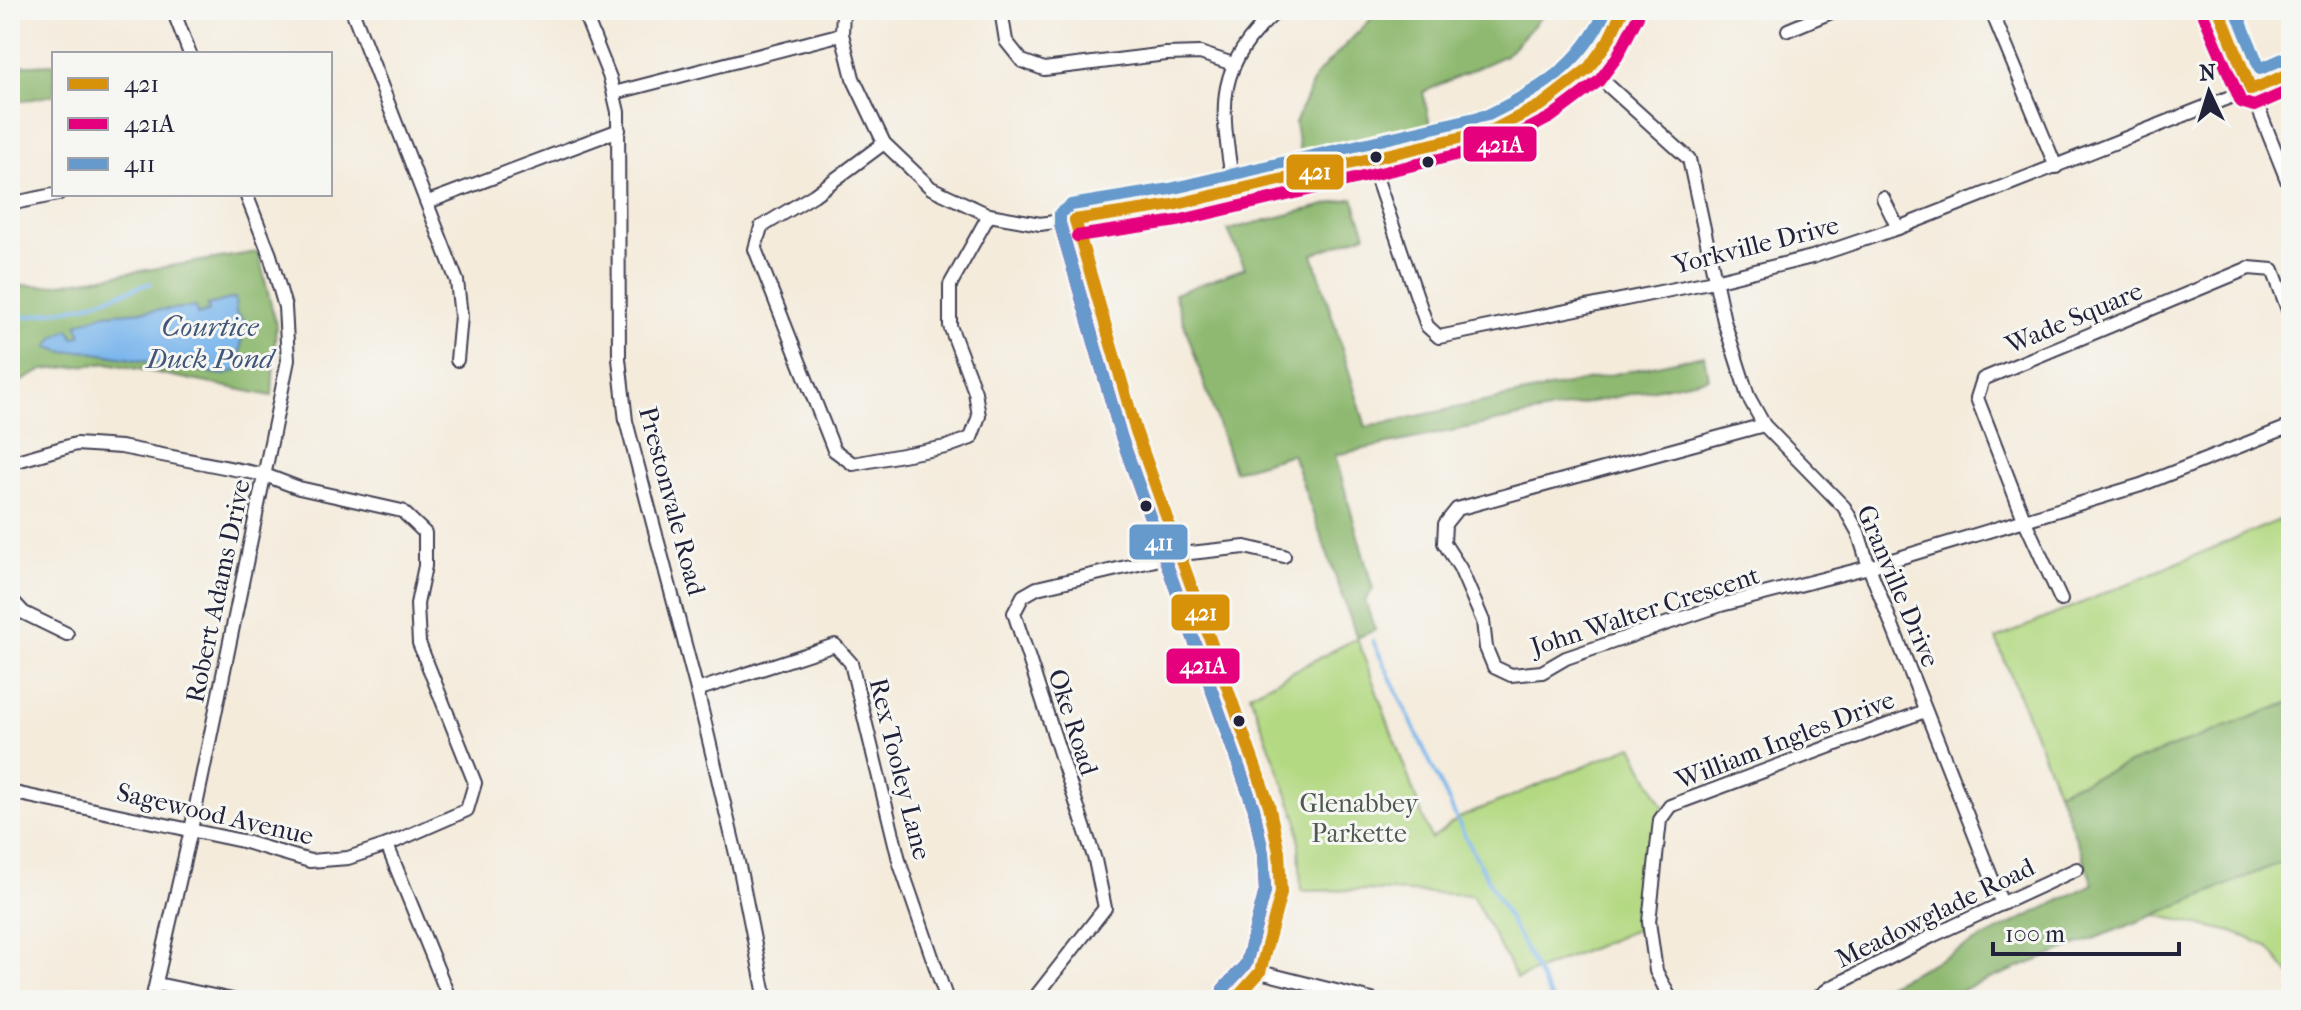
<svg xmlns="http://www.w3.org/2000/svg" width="2301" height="1010" font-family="'IM FELL French Canon',serif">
	<rect width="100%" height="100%" fill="#f6f6f2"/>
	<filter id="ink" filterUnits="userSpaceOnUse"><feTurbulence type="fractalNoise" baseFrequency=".0125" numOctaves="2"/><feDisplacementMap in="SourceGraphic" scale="16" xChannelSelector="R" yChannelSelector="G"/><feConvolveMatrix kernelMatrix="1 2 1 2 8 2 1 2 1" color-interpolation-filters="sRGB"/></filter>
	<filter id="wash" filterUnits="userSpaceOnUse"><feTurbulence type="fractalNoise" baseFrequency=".006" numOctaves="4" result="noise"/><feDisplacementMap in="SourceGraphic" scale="32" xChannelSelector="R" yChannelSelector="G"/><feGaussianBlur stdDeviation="1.8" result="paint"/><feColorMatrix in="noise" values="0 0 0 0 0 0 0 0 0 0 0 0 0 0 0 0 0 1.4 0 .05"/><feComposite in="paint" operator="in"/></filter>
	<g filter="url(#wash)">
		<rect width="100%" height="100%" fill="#f4ebdb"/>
		<g fill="#b4d983" stroke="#6b7e5f" stroke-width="2">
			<path d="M2279 520 2291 554V702L2058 791 1996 639Z"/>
			<path d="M1357 638 1431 839 1459 818 1632 746 1664 808 1650 846 1638 929 1517 979 1472 895 1366 890 1301 891 1298 822 1250 694Z"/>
			<path d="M2291 858V976L2267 946 2233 932 2155 915Z"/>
		</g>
		<g fill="#8fb971" stroke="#586e56" stroke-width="2">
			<path d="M1380 10H1548L1506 55 1423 92 1432 134 1301 160 1295 123 1316 75Z"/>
			<path d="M54 64V95L10 103V66Z"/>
			<path d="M1353 198 1366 234 1313 254 1366 427 1704 355 1708 378 1335 455 1373 589 1365 601 1375 630 1357 638 1292 454 1234 471 1174 294 1245 268 1228 230Z"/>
			<path d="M258 252 276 325 272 396 108 363 43 370 10 387V285L47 286Z"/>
			<path d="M2291 702V858L2155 915 1936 1000H1857L2093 884 2058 791Z"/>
		</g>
		<path fill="#7ab6ec" stroke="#4e6c94" stroke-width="2" d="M235 298 236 313 248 324 242 330 240 369 225 375 84 351 64 352 48 347 55 337 69 329 74 338 81 335 77 324 104 314 196 307 197 315 209 311 207 305Z"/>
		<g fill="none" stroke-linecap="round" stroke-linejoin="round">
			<g stroke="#7ab6ec" stroke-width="4">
				<path d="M10 320 83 306 151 283"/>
				<path d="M1373 641 1465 836 1552 1000"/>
			</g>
		</g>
	</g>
	<g filter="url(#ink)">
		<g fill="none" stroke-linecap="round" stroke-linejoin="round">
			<defs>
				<g id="minor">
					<path d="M173 10 190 54"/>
					<path d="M352 10 457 281 461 316 457 360"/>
					<path d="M583 10 610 78 618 112 619 359 626 421 697 690 741 875 766 1000"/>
					<path d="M843 10 842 34 853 78 884 143 931 188 989 215 1040 224 1173 205 1493 130C1526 115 1561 95 1588 69 1603 54 1615 30 1623 10"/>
					<path d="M1001 10 1006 41 1022 61 1044 69 1166 54 1200 53 1233 64"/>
					<path d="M1991 10 2056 167"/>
					<path d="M2219 10 2291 190"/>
					<path d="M1788 30 1836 10"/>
					<path d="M1589 68 1689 159 1724 321 1748 396 1764 425 1844 507 1858 532 1869 567 2002 904"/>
					<path d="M614 93 842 34"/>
					<path d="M884 143 814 195 761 227 755 249 834 450 853 464 946 447 971 438 979 416 975 392 950 326V285L989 215"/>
					<path d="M1370 159 1427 326 1439 337 1714 281 1812 257 1898 228 2291 73"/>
					<path d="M1234 192C1222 110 1210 70 1278 10"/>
					<path d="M1883 198 1898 228"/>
					<path d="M428 202 619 130"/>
					<path d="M14 203 58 194"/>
					<path d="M1075 220 1136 431 1269 805 1279 852 1281 893 1260 972 1235 1000"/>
					<path d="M1764 425 1457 509 1445 524 1444 543 1460 568 1483 621 1486 648 1494 667 1511 675 1542 672 1566 658 1721 605 1869 567 2141 485 2291 426"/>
					<path d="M10 463 76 444 121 447 265 475 299 488 402 511 425 533V566L417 604 419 643 475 783 467 810 387 845 348 858 310 861 242 841 10 792"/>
					<path d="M10 598 24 613 67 634"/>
					<path d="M2061 600 2024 519 1977 398 1983 379 2249 268 2273 270 2291 318"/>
					<path d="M697 690 835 645 851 663 900 864 947 1000"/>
					<path d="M387 845 450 1000"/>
					<path d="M1260 972 1372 1000"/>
					<path d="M157 984 233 1000"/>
					<path d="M152 1000 191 830 288 360 285 307 270 255 246 194"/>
					<path d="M1033 1000 1105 908 1095 860 1014 613 1023 596 1037 588 1181 554 1245 547 1284 556"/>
					<path d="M1671 1000 1656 971 1649 922 1660 820 1670 806 1925 711"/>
					<path d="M1814 1000 1830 988 1934 935 2077 869"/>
				</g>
			</defs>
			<use href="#minor" stroke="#424053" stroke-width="16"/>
			<use href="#minor" stroke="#fff" stroke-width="12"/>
			<defs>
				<g id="bus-1">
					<path d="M2219 10 2251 90 2291 73"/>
					<path d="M1075 220 1136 431 1269 805 1279 852 1281 893 1260 972 1235 1000"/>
					<path d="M1075 220 1173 205 1493 130 1543 104 1588 69 1608 41 1623 10"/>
				</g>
				<g id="bus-2">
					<path d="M2204 16 2241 102 2254 106 2291 90"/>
					<path d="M1060 224 1121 436 1254 809 1263 854 1265 891 1246 964 1223 989"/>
					<path d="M1077 236 1177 221 1498 145 1551 117 1599 81 1617 57 1638 16"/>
				</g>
				<g id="bus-3">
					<path d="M2236 10 2260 69 2285 58"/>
					<path d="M1223 989 1246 964 1265 891 1263 854 1254 809 1121 436 1060 224V213L1071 205 1170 189 1488 115C1540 90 1581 65 1606 10"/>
				</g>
			</defs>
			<use href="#bus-1" stroke="#f6f6f2" stroke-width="18"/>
			<use href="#bus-2" stroke="#f6f6f2" stroke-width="18"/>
			<use href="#bus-3" stroke="#f6f6f2" stroke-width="18"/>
			<use href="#bus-1" stroke="#d79209" stroke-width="12"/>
			<use href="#bus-2" stroke="#e5007d" stroke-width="12"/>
			<use href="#bus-3" stroke="#69c" stroke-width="12"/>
		</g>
	</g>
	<g fill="#22223b" stroke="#f6f6f2" stroke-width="3">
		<circle cx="1376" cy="157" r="7"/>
		<circle cx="1428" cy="162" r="7"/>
		<circle cx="1146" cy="506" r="7"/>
		<circle cx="1239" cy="721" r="7"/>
	</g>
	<g text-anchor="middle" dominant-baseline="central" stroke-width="6" stroke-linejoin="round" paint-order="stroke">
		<g font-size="26" fill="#22223b" stroke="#f6f6f2">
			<text transform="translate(1756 245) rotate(-14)">Yorkville Drive</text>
			<text transform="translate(2074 318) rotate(-23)">Wade Square</text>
			<text transform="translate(672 501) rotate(75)">Prestonvale Road</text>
			<text transform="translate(1898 586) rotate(67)">Granville Drive</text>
			<text transform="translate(218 591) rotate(-78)">Robert Adams Drive</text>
			<text transform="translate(1645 611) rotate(-18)">John Walter Crescent</text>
			<text transform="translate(1073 722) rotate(72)">Oke Road</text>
			<text transform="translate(1785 740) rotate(-21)">William Ingles Drive</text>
			<text transform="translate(900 769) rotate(76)">Rex Tooley Lane</text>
			<text transform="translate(215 814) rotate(13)">Sagewood Avenue</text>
			<text transform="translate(1935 913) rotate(-26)">Meadowglade Road</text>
		</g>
		<g font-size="26" fill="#4e5951" stroke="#f6f6f2">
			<text x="1359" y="803">Glenabbey<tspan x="1359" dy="30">Parkette</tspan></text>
		</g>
		<g font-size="28" font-style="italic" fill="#415679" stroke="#f6f6f2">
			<text x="210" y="326">Courtice<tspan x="210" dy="32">Duck Pond</tspan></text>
		</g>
	</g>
	<g stroke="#f6f6f2" stroke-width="3">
		<rect x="1462" y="125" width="76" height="38" rx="8" fill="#e5007d"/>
		<rect x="1285" y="153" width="60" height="38" rx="8" fill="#d79209"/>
		<rect x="1128" y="523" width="61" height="38" rx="8" fill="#69c"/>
		<rect x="1170" y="593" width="61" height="39" rx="8" fill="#d79209"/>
		<rect x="1165" y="647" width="76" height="38" rx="8" fill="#e5007d"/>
	</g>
	<g font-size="22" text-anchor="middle" font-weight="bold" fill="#fff">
		<text x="1500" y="152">421A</text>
		<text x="1315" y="179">421</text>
		<text x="1159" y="550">411</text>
		<text x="1201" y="620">421</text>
		<text x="1203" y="673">421A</text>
	</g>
	<rect width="2301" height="1010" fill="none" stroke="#f6f6f2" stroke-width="40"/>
	<rect x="52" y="52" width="280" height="144" fill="#f6f6f2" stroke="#a1a1a9" stroke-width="2"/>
	<rect x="68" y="78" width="40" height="12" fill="#d79209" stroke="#a1a1a9" stroke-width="2"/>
	<text x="124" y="92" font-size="24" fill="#22223b">421</text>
	<rect x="68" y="118" width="40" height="12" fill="#e5007d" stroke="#a1a1a9" stroke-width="2"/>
	<text x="124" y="132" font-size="24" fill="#22223b">421A</text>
	<rect x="68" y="158" width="40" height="12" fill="#6699cc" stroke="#a1a1a9" stroke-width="2"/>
	<text x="124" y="172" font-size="24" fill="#22223b">411</text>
	<g transform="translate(2209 92) rotate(356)" stroke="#f6f6f2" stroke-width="6" paint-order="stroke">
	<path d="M0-6L14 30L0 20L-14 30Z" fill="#22223b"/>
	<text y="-12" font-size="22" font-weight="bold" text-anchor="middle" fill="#22223b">N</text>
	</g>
	<path d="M1993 942v12h186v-12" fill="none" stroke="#22223b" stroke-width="4"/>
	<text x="2005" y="942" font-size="24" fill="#22223b" stroke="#f6f6f2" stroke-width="6" paint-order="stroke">100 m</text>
</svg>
